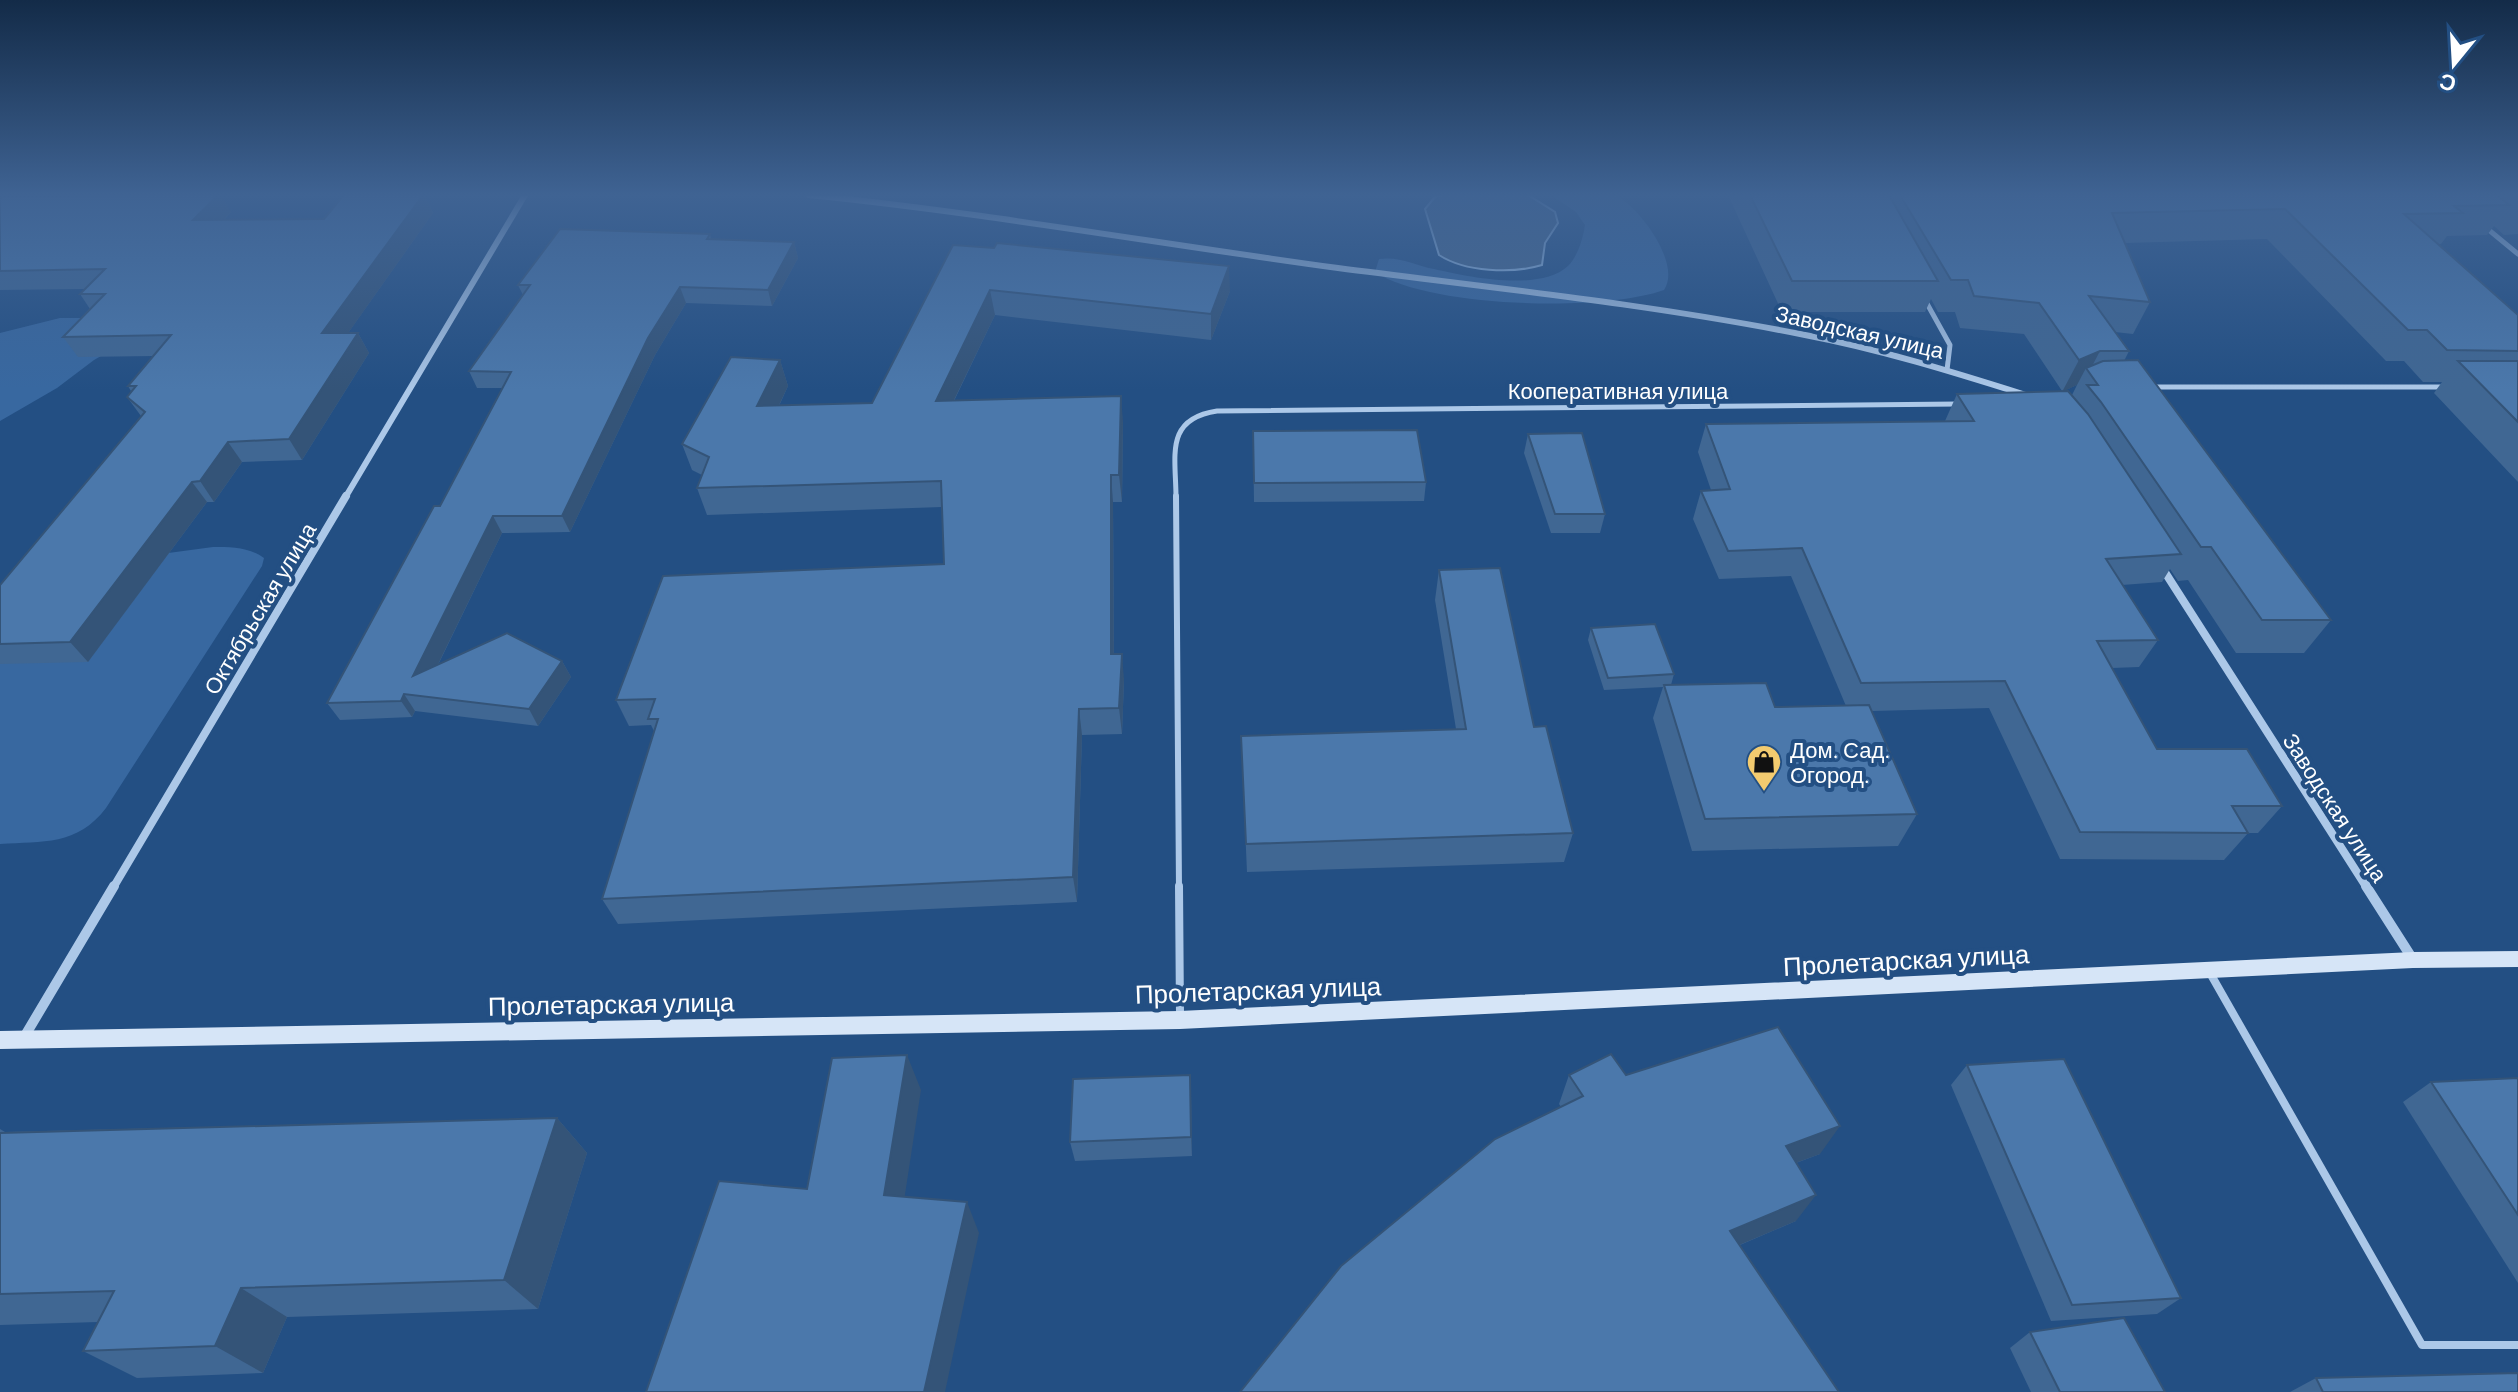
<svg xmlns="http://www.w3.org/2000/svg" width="2518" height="1392" font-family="Barlow,sans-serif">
	<rect width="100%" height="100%" fill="#234f83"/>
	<g fill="#3868a0">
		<path d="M1551 195H1615C1639 206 1682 264 1664 290 1603 312 1430 308 1375 272L1379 259C1400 256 1414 265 1434 269 1469 277 1540 292 1568 266 1578 256 1583 238 1585 225L1576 212Z"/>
		<path d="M60 318H98L134 337 94 360 57 388 0 421V333Z"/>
		<path d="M213 547C231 547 249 547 264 558L262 566 106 808C77 846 43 841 0 844V617L161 554Z"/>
	</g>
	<path fill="#48688d" stroke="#a0c3e9" stroke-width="2" d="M1442 195H1528L1555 212 1558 223 1545 243 1542 265C1512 274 1465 272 1439 255L1425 209 1435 197Z"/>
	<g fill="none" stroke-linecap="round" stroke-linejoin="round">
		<g stroke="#acc8e8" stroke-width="5">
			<path d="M2484 226 2518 254"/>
			<path d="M1925 300 1950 345 1947 370"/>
			<path d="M2154 387H2446"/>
			<path d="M1176 498C1176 456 1164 419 1217 411L1958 404"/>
		</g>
		<path stroke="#acc8e8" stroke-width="6" d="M1176 496 1179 888"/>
		<g stroke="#acc8e8" stroke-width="8">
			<path d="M1179 886 1180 1016"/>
			<path d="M2210 973 2422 1345H2518"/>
		</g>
		<g stroke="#acc8e8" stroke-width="6">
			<path d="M809 195C986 213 1161 244 1338 268 1493 288 1650 304 1805 335 1879 349 1953 372 2026 395"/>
			<path d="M345 498 525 195"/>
		</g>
		<g stroke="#acc8e8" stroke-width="8">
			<path d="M2161 566 2367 888"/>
			<path d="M113 888 346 496"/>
		</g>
		<g stroke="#acc8e8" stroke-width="10">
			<path d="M2366 886 2412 958"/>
			<path d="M23 1039 114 886"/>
		</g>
		<path fill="#d6e5f7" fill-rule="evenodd" d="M2518 951V967L2413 968 1180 1029 0 1049V1031L1180 1011 2413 952Z"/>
	</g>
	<g fill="#406793" fill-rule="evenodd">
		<path d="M344 195H425L433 213 348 333H358L369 353 302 460 242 462 214 502H207L88 662 0 664V585L141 416 127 397 131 391 128 386 154 356 78 357 63 337 90 309 80 294 85 289 0 290V199L231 212 224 220 324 219Z"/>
		<path d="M1728 195H2518V234L2504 235 2494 226 2487 235 2447 236 2441 244H2438L2518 315V482L2434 393 2442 382H2423L2404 361H2386L2267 239 2125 243 2150 302 2133 334 2115 332 2129 351 2124 361 2331 620 2304 653H2236L2188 580 2178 581 2170 569 2162 582 2122 585 2158 640 2139 667 2112 668 2157 749 2282 806 2258 833H2248L2224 860 2060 859 1989 708 1872 711 1917 814 1898 846 1692 851 1653 718 1663 687 1604 690 1588 640 1591 628 1674 674 1671 685 1775 707 1846 706 1791 576 1719 579 1693 519 1701 491 1711 490 1698 452 1706 424 1945 421 1957 394 2062 391 2024 334 1960 328 1955 312H1938L1931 299 1925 312H1782ZM2077 385 2072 395 2063 391Z"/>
		<path d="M710 234 711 239 794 242 798 258 772 306 686 303 655 355 570 532 502 533 438 665 562 661 571 677 538 726 415 711 412 717 340 720 327 703 440 506 502 388H477L469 371 523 295 518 285Z"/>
		<path d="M953 245 1230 291 1211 340 995 315 954 401 1123 422 1122 502H1113L1114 654 1124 680 1122 734 1082 735 1077 902 618 924 602 899 654 731 651 725 629 726 616 700 944 564 942 507 707 515 697 488 702 475 692 470 682 444 780 360 788 386 779 406 872 403Z"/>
		<path d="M1253 431 1426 482 1424 501 1254 502Z"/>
		<path d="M1528 434 1605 514 1600 533H1551L1524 453Z"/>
		<path d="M1439 570 1534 727 1573 833 1564 862 1247 872 1241 736 1456 729 1435 600Z"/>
		<path d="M1967 1065 2181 1298 2157 1314 2051 1321 1951 1085Z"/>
		<path d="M1569 1075H1626L1820 1154 1796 1163V1221L1740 1245 1561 1107 1559 1104Z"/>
		<path d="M2518 1078V1283L2403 1102 2431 1082Z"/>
		<path d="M1191 1095 1192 1156 1075 1161 1070 1142Z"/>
		<path d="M557 1118 587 1153 538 1309 287 1317 263 1373 137 1378 83 1351 98 1322 0 1325V1129L5 1132Z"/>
		<path d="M2030 1332 2165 1392H2031L2010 1348Z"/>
		<path d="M2316 1378 2518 1392H2290Z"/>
	</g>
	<g fill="#345478">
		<path d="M218 195H221L231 212 205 239 193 220Z"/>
		<path d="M423 195H425L433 213 334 353 322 333Z"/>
		<path d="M794 242 798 258 772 306 768 290Z"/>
		<path d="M1229 266 1230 291 1211 340V314Z"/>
		<path d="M680 287 686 303 655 355 570 532 562 516 648 338Z"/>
		<path d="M990 290 995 315 941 427 936 401Z"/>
		<path d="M358 333 369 353 302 460 289 439Z"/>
		<path d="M2100 351 2089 372 2086 368 2077 385 2062 392 2079 360Z"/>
		<path d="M780 360 788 386 766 433 757 406Z"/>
		<path d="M1121 396 1123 422 1122 502 1119 475Z"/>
		<path d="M228 442 242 462 214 502 200 481Z"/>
		<path d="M1111 475 1113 502 1114 680 1111 654Z"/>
		<path d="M192 482 207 502 88 662 70 642Z"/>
		<path d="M493 516 502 533 424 693 413 676Z"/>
		<path d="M1122 654 1124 680 1122 734 1119 708Z"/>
		<path d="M562 661 571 677 538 726 529 709Z"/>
		<path d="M404 694 415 711 412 717 401 701Z"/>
		<path d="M1079 709 1082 735 1077 902 1073 877Z"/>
		<path d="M907 1055 921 1090 900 1227 884 1195Z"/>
		<path d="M1190 1075 1191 1095 1192 1156 1191 1137Z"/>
		<path d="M557 1118 587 1153 538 1309 504 1280Z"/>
		<path d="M1840 1126 1820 1154 1768 1173 1786 1146Z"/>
		<path d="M1816 1195 1796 1221 1713 1256 1730 1231Z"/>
		<path d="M967 1202 979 1233 945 1392H924Z"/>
		<path d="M241 1288 287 1317 263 1373 215 1346Z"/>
	</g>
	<g fill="#4b78ab" stroke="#345478" stroke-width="2">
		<path d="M218 195 193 220 324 219 344 195H423L322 333H358L289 439 228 442 200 481 192 482 70 642 0 644V585L145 412 127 397 136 386H128L171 335 63 337 105 294H80L105 269 0 271V199L4 196Z"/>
		<path d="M1750 195H1889L1938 281H1792Z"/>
		<path d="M1900 195H2497L2509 205 2454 206 2463 213 2404 214 2518 315V351L2447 350 2427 330H2408L2285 209 2112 213 2150 302 2089 296 2129 351H2100L2079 360 2039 303 1974 296 1968 280H1951Z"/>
		<path d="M560 229 710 234 707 239 794 242 768 290 680 287 648 338 562 516H493L413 676 507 633 562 661 529 709 404 694 401 701 327 703 434 506H440L511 372 469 371 530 285H518Z"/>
		<path d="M997 243 1229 266 1211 314 990 290 936 401 1121 396 1119 475H1111V654H1122L1119 708 1079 709 1073 877 602 899 658 719H648L655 699 616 700 663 576 944 564 941 481 697 488 709 457 682 444 731 357 780 360 757 406 872 403 953 245 994 248Z"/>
		<path d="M2138 360 2331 620H2262L2211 547H2201L2101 402 2087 385H2098L2086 368 2103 361Z"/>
		<path d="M2458 361H2518V422Z"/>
		<path d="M2068 391 2088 414 2181 554 2106 559 2158 640 2097 641 2157 749H2247L2282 806H2232L2248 833 2080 832 2005 681 1861 683 1802 548 1728 551 1701 491 1730 489 1706 424 1974 421 1957 394Z"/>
		<path d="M1417 430 1426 482 1254 483 1253 431Z"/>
		<path d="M1582 433 1605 514H1555L1528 434Z"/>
		<path d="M1500 568 1534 727 1546 726 1573 833 1246 844 1241 736 1466 729 1439 570Z"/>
		<path d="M1655 624 1674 674 1608 678 1591 628Z"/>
		<path d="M1766 683 1775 707 1869 705 1917 814 1705 819 1664 685Z"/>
		<path d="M1778 1027 1840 1126 1786 1146 1816 1195 1730 1231 1839 1392H1240L1341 1266 1495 1139 1583 1096 1569 1075 1611 1054 1626 1075Z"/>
		<path d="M907 1055 884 1195 967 1202 924 1392H646L719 1181 807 1189 832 1058Z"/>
		<path d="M2064 1059 2181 1298 2072 1305 1967 1065Z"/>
		<path d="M1190 1075 1191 1137 1070 1142 1073 1079Z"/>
		<path d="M2518 1078V1215L2431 1082Z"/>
		<path d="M557 1118 504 1280 241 1288 215 1346 83 1351 114 1291 0 1294V1133Z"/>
		<path d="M2124 1318 2165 1392H2060L2030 1332Z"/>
		<path d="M2518 1373V1392H2323L2316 1378Z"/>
	</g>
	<linearGradient id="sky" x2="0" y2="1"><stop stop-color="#132b48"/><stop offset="0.5" stop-color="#3f6393"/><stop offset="1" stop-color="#3f6393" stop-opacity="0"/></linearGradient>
	<rect width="2518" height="390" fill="url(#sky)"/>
	<defs>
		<symbol id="shop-pin" viewBox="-11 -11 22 30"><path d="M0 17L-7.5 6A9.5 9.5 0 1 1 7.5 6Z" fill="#f3cb6f" stroke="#234f83"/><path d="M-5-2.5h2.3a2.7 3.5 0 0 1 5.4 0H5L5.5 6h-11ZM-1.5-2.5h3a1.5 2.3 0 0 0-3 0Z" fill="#111"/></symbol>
	</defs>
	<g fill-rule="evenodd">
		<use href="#shop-pin" x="1744" y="742" width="40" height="54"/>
	</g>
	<g text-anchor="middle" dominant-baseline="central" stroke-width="8" stroke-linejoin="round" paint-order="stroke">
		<g font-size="22" fill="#fff" stroke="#234f83">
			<text transform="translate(1860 331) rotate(13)">Заводская улица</text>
			<text x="1618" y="390">Кооперативная улица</text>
			<text transform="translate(259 608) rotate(-59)">Октябрьская улица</text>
			<text transform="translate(2336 807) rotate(57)">Заводская улица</text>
		</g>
		<g font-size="22" fill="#fff" stroke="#234f83" text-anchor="start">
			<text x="1790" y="749">Дом. Сад.<tspan x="1790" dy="25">Огород.</tspan></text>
		</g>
		<g font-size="26" fill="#fff" stroke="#234f83">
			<text transform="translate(1906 959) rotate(-3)">Пролетарская улица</text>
			<text transform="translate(1258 989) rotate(-2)">Пролетарская улица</text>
			<text transform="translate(611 1003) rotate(-1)">Пролетарская улица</text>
		</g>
	</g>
	<g transform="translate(2454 64) rotate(198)" stroke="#234f83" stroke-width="6" paint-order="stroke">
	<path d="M0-6L14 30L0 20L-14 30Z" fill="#ffffff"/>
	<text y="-12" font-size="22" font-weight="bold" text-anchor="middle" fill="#ffffff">С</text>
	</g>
</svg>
